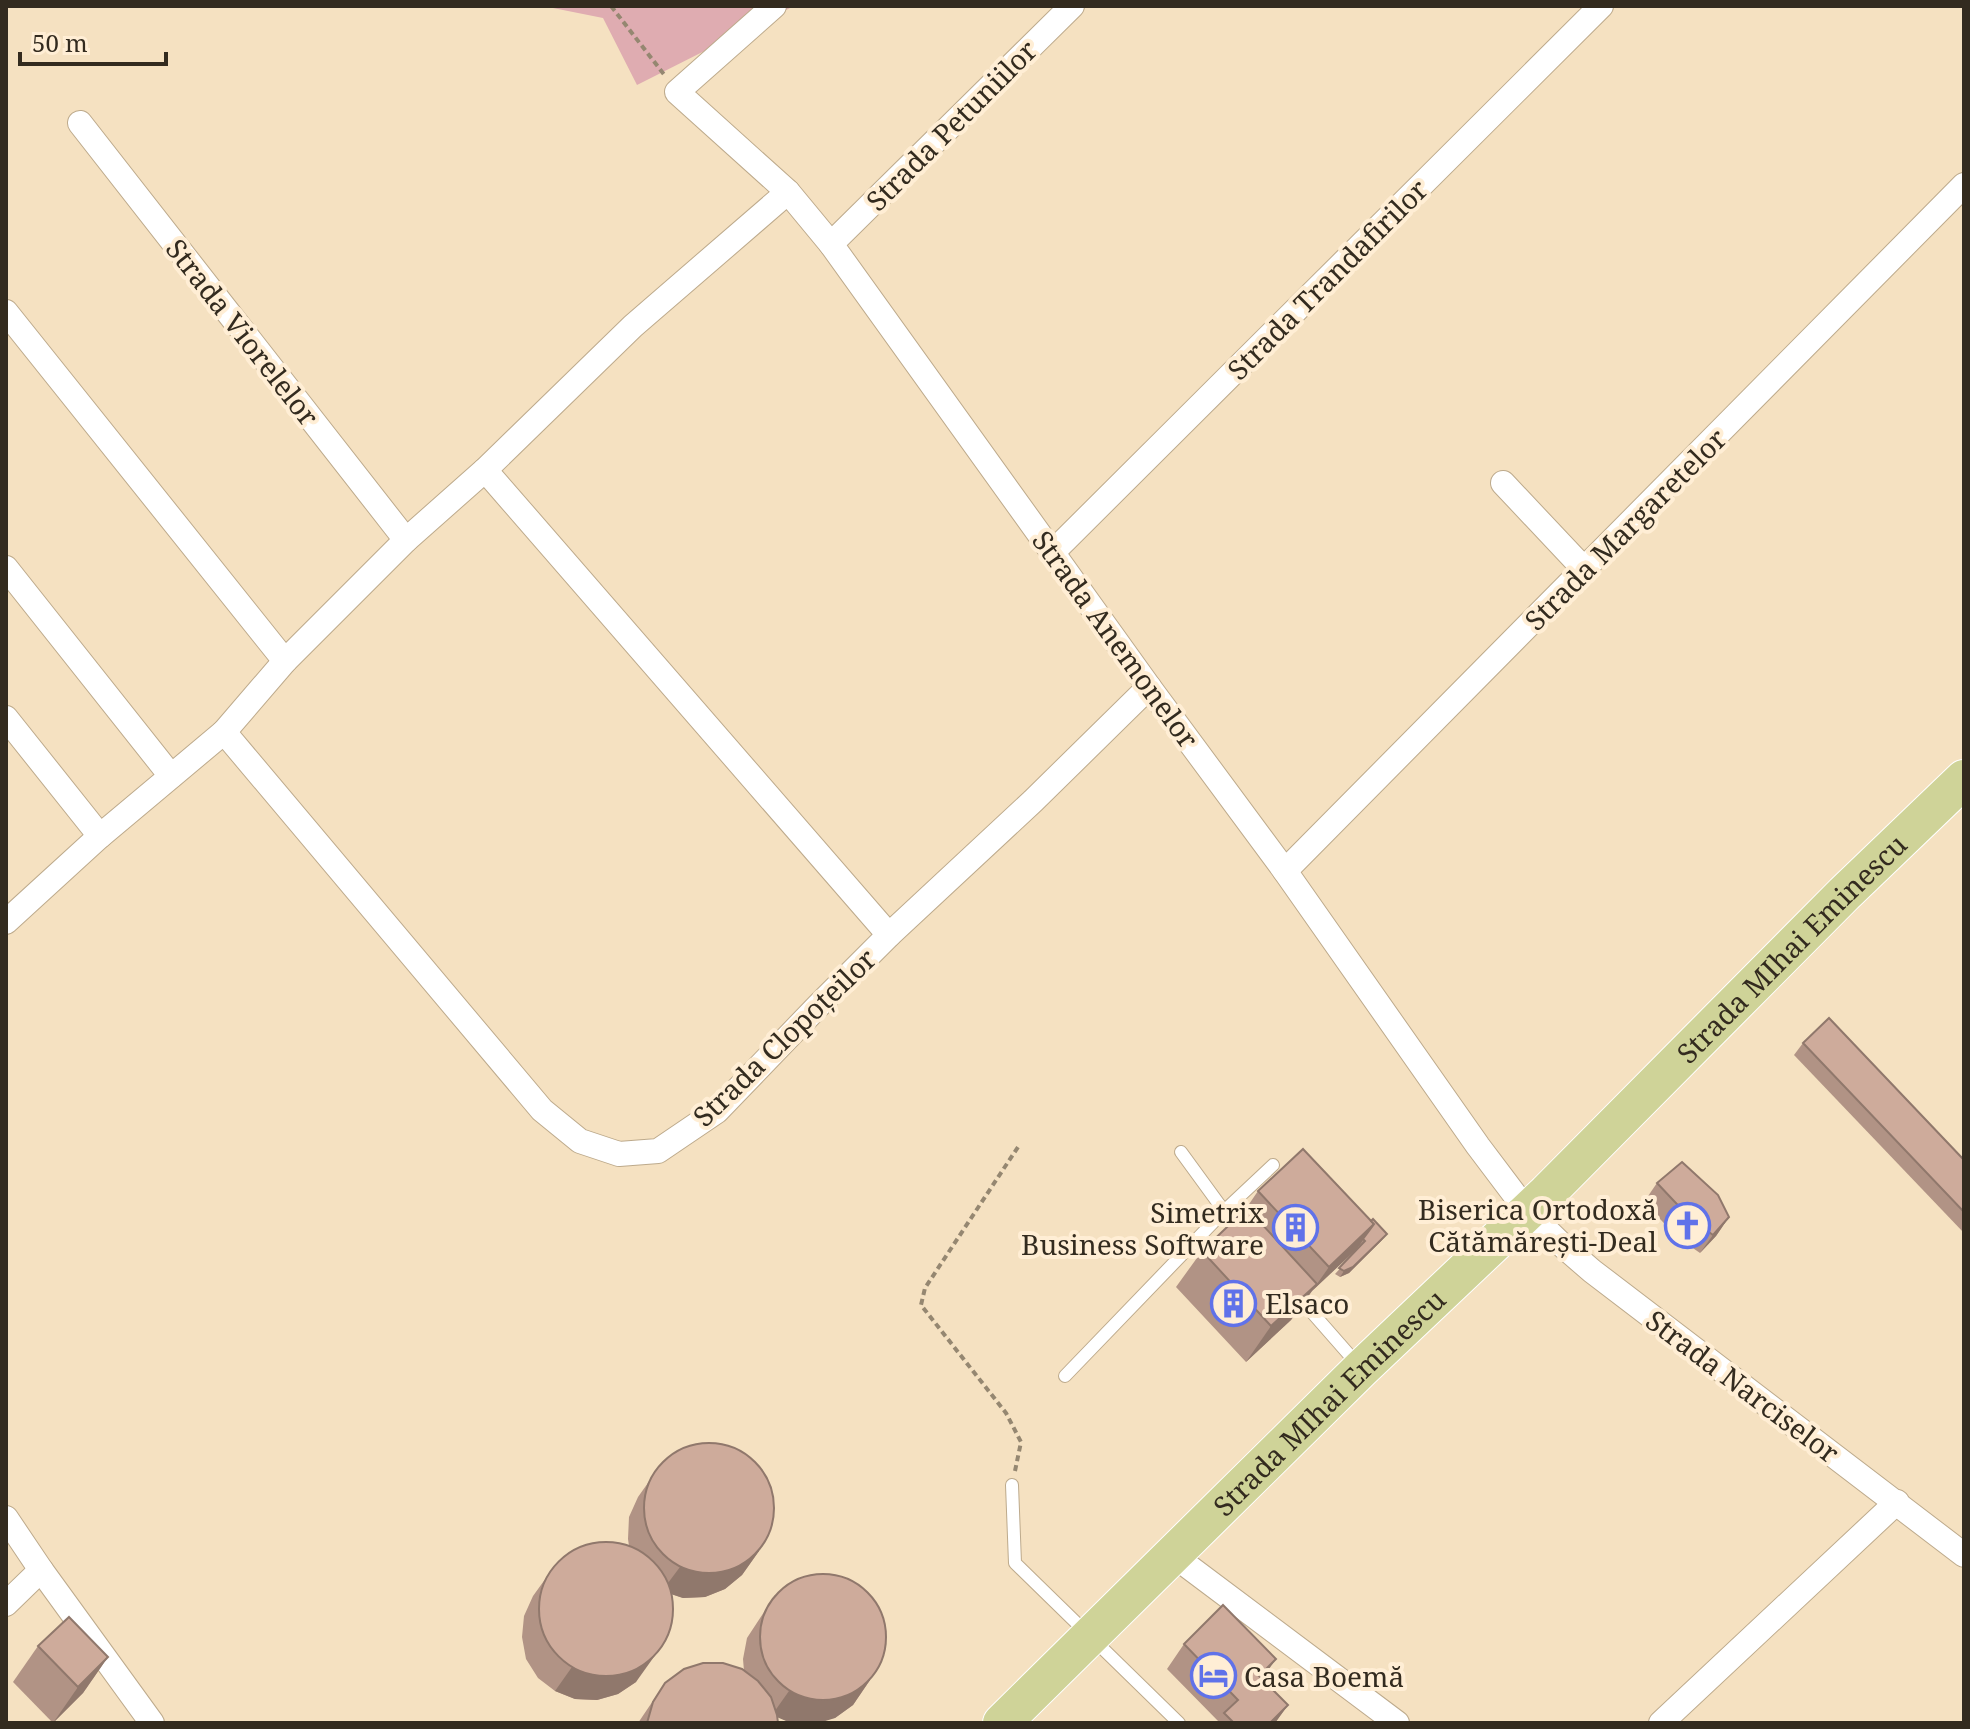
<svg xmlns="http://www.w3.org/2000/svg" width="1970" height="1729" font-family="'Noto Serif',serif">
	<rect width="100%" height="100%" fill="#f5e1c1"/>
	<path fill="#dfacb1" d="M543 6H794L637 85 603 18Z"/>
	<g fill="none" stroke-linecap="round" stroke-linejoin="round">
		<defs>
			<g id="lane">
				<path d="M1181 1152 1224 1211 1244 1233"/>
				<path d="M1295 1293 1359 1366"/>
				<path d="M1065 1376 1224 1211 1273 1165"/>
				<path d="M1012 1485 1015 1563 1179 1723"/>
			</g>
			<g id="street">
				<path d="M774 6 677 92 788 192 831 244 1149 687 1285 871 1478 1146 1527 1211 1562 1245 1592 1271 1964 1555"/>
				<path d="M80 123 406 540"/>
				<path d="M831 244 1072 6"/>
				<path d="M6 312 285 661"/>
				<path d="M485 470 889 935"/>
				<path d="M1503 483 1584 569"/>
				<path d="M1053 552 1601 6"/>
				<path d="M6 568 171 776"/>
				<path d="M6 718 100 836"/>
				<path d="M224 732 542 1110 580 1141 619 1154 658 1151 717 1111 818 1006 889 935 1033 801 1149 687"/>
				<path d="M1285 871 1964 185"/>
				<path d="M6 922 100 836 224 732 285 661 406 540 485 470 633 326 788 192"/>
				<path d="M6 1518 41 1570 152 1723"/>
				<path d="M1173 1555 1397 1723"/>
				<path d="M6 1604 41 1570"/>
				<path d="M1661 1723 1897 1502"/>
			</g>
			<g id="primary">
				<path id="s1" d="M1002 1723 1361 1369 1547 1193 1844 894 1964 779"/>
			</g>
		</defs>
		<use href="#lane" stroke="#bdaa8c" stroke-width="14"/>
		<use href="#street" stroke="#bdaa8c" stroke-width="26"/>
		<use href="#primary" stroke="#fff" stroke-width="40"/>
		<g stroke="#958771" stroke-width="4" stroke-dasharray="6 4" stroke-linecap="butt">
			<path d="M611 6 666 77"/>
			<path d="M1015 1471 1021 1442 1006 1413 921 1305 925 1288 1018 1147"/>
		</g>
		<use href="#lane" stroke="#fff" stroke-width="12"/>
		<use href="#street" stroke="#fff" stroke-width="24"/>
		<use href="#primary" stroke="#cfd398" stroke-width="38"/>
	</g>
	<g fill="#b19385">
		<path d="M1803 1043 1964 1160V1233L1794 1055Z"/>
		<path d="M1657 1183 1729 1217 1716 1236 1700 1253 1677 1237 1644 1202Z"/>
		<path d="M1258 1191 1371 1221 1387 1234 1382 1240 1349 1273 1340 1277 1335 1274 1360 1247 1359 1246 1312 1291 1291 1320 1246 1362 1176 1287 1202 1251 1245 1210Z"/>
		<path d="M655 1473 759 1551 742 1575 725 1589 705 1597 683 1598 671 1594 636 1682 618 1694 597 1700 575 1699 555 1691 538 1678 526 1659 522 1637 524 1616 533 1596 551 1571 629 1546 628 1539 629 1517 638 1497Z"/>
		<path d="M775 1595 870 1680 853 1705 835 1718 791 1723 778 1717V1723H638L665 1683 744 1671 743 1659 747 1638Z"/>
		<path d="M1184 1644 1262 1679 1288 1705 1275 1723H1218L1219 1722 1167 1669Z"/>
		<path d="M38 1646 108 1657 83 1693 53 1723 13 1682Z"/>
	</g>
	<g fill="#90786c">
		<path d="M1729 1217 1716 1236 1700 1253 1713 1235Z"/>
		<path d="M1374 1224 1357 1249 1312 1291 1329 1267Z"/>
		<path d="M1387 1234 1382 1240 1349 1273 1340 1277 1344 1271Z"/>
		<path d="M1317 1284 1291 1320 1246 1362 1271 1326Z"/>
		<path d="M759 1551 742 1575 725 1589 705 1597 683 1598 662 1591 680 1567Z"/>
		<path d="M666 1640 636 1682 618 1694 597 1700 575 1699 555 1691 572 1667Z"/>
		<path d="M108 1657 83 1693 53 1723 78 1687Z"/>
		<path d="M1276 1659 1259 1683V1676Z"/>
		<path d="M870 1680 853 1705 835 1718 819 1723H791L772 1715 789 1691Z"/>
		<path d="M1288 1705 1275 1723H1270Z"/>
	</g>
	<g fill="#ceab9b" stroke="#90786c" stroke-width="2">
		<path d="M1829 1018 1964 1160V1212L1803 1043Z"/>
		<path d="M1303 1149 1374 1224 1329 1267 1258 1191Z"/>
		<path d="M1682 1162 1718 1195 1729 1217 1713 1235 1690 1218 1657 1183Z"/>
		<path d="M1247 1208 1317 1284 1271 1326 1202 1251Z"/>
		<path d="M1373 1219 1387 1234 1353 1267 1344 1271 1339 1268 1365 1241 1363 1239 1374 1224 1371 1221Z"/>
		<circle cx="709" cy="1508" r="65"/>
		<circle cx="606" cy="1609" r="67"/>
		<circle cx="823" cy="1637" r="63"/>
		<path d="M1223 1605 1276 1659 1259 1676 1288 1705 1270 1723H1234L1224 1713 1238 1700 1184 1644Z"/>
		<path d="M69 1617 108 1657 78 1687 38 1646Z"/>
		<path d="M703 1663H723L742 1669 758 1681 771 1697 777 1715 778 1723H647L653 1702 665 1683 684 1669Z"/>
	</g>
	<defs>
		<symbol id="church-ring" viewBox="-11 -11 22 22"><circle r="9.5" fill="#ffeed5" stroke="#6072e9" stroke-width="1.5"/><path d="M-1.2-6h2.4v3.5h3.3v2.4h-3.3V6h-2.4V-.1h-3.3v-2.4h3.3Z" fill="#6072e9"/></symbol>
		<symbol id="building-ring" viewBox="-11 -11 22 22"><circle r="9.5" fill="#ffeed5" stroke="#6072e9" stroke-width="1.5"/><path d="M-4-6H4V6H1V3H-1V6H-4ZM-2.5-4.3h1.7v1.8h-1.7ZM.8-4.3h1.7v1.8H.8ZM-2.5-1h1.7V.8h-1.7ZM.8-1h1.7V.8H.8Z" fill="#6072e9"/></symbol>
		<symbol id="hotel-ring" viewBox="-11 -11 22 22"><circle r="9.5" fill="#ffeed5" stroke="#6072e9" stroke-width="1.5"/><path d="M-6-4.5h1.5V1H6V5H4.5V3h-9V5H-6ZM-4 0a1.8 1.8 0 1 1 3.6 0ZM.5 0V-2.5h3Q6-2.5 6 0Z" fill="#6072e9"/></symbol>
	</defs>
	<g fill-rule="evenodd">
		<use href="#church-ring" x="1662" y="1200" width="51" height="51"/>
		<use href="#building-ring" x="1270" y="1202" width="51" height="51"/>
		<use href="#building-ring" x="1208" y="1278" width="51" height="51"/>
		<use href="#hotel-ring" x="1188" y="1650" width="51" height="51"/>
	</g>
	<g text-anchor="middle" dominant-baseline="central" stroke-width="8" stroke-linejoin="round" paint-order="stroke">
		<g font-size="28" fill="#332b1f" stroke="#ffeed5">
			<text transform="translate(951 125) rotate(-45)">Strada Petuniilor</text>
			<text transform="translate(1327 279) rotate(-45)">Strada Trandafirilor</text>
			<text transform="translate(243 332) rotate(52)">Strada Viorelelor</text>
			<text transform="translate(1625 529) rotate(-45)">Strada Margaretelor</text>
			<text transform="translate(1116 639) rotate(54)">Strada Anemonelor</text>
			<text stroke="none"><textPath href="#s1" startOffset="1106">Strada MIhai Eminescu</textPath></text>
			<text transform="translate(784 1037) rotate(-44)">Strada Clopoțeilor</text>
			<text transform="translate(1743 1386) rotate(37)">Strada Narciselor</text>
			<text stroke="none"><textPath href="#s1" startOffset="458">Strada MIhai Eminescu</textPath></text>
		</g>
		<g font-size="28" fill="#332b1f" stroke="#ffeed5" text-anchor="end">
			<text x="1657" y="1209">Biserica Ortodoxă<tspan x="1657" dy="32">Cătămărești-Deal</tspan></text>
			<text x="1264" y="1212">Simetrix<tspan x="1264" dy="32">Business Software</tspan></text>
			<text x="1265" y="1303" text-anchor="start">Elsaco</text>
			<text x="1244" y="1676" text-anchor="start">Casa Boemă</text>
		</g>
	</g>
	<rect width="1970" height="1729" fill="none" stroke="#332b1f" stroke-width="16"/>
	<path d="M20 52v12h146v-12" fill="none" stroke="#332b1f" stroke-width="4"/>
	<text x="32" y="52" font-size="24" fill="#332b1f" stroke="#ffeed5" stroke-width="6" paint-order="stroke">50 m</text>
</svg>
